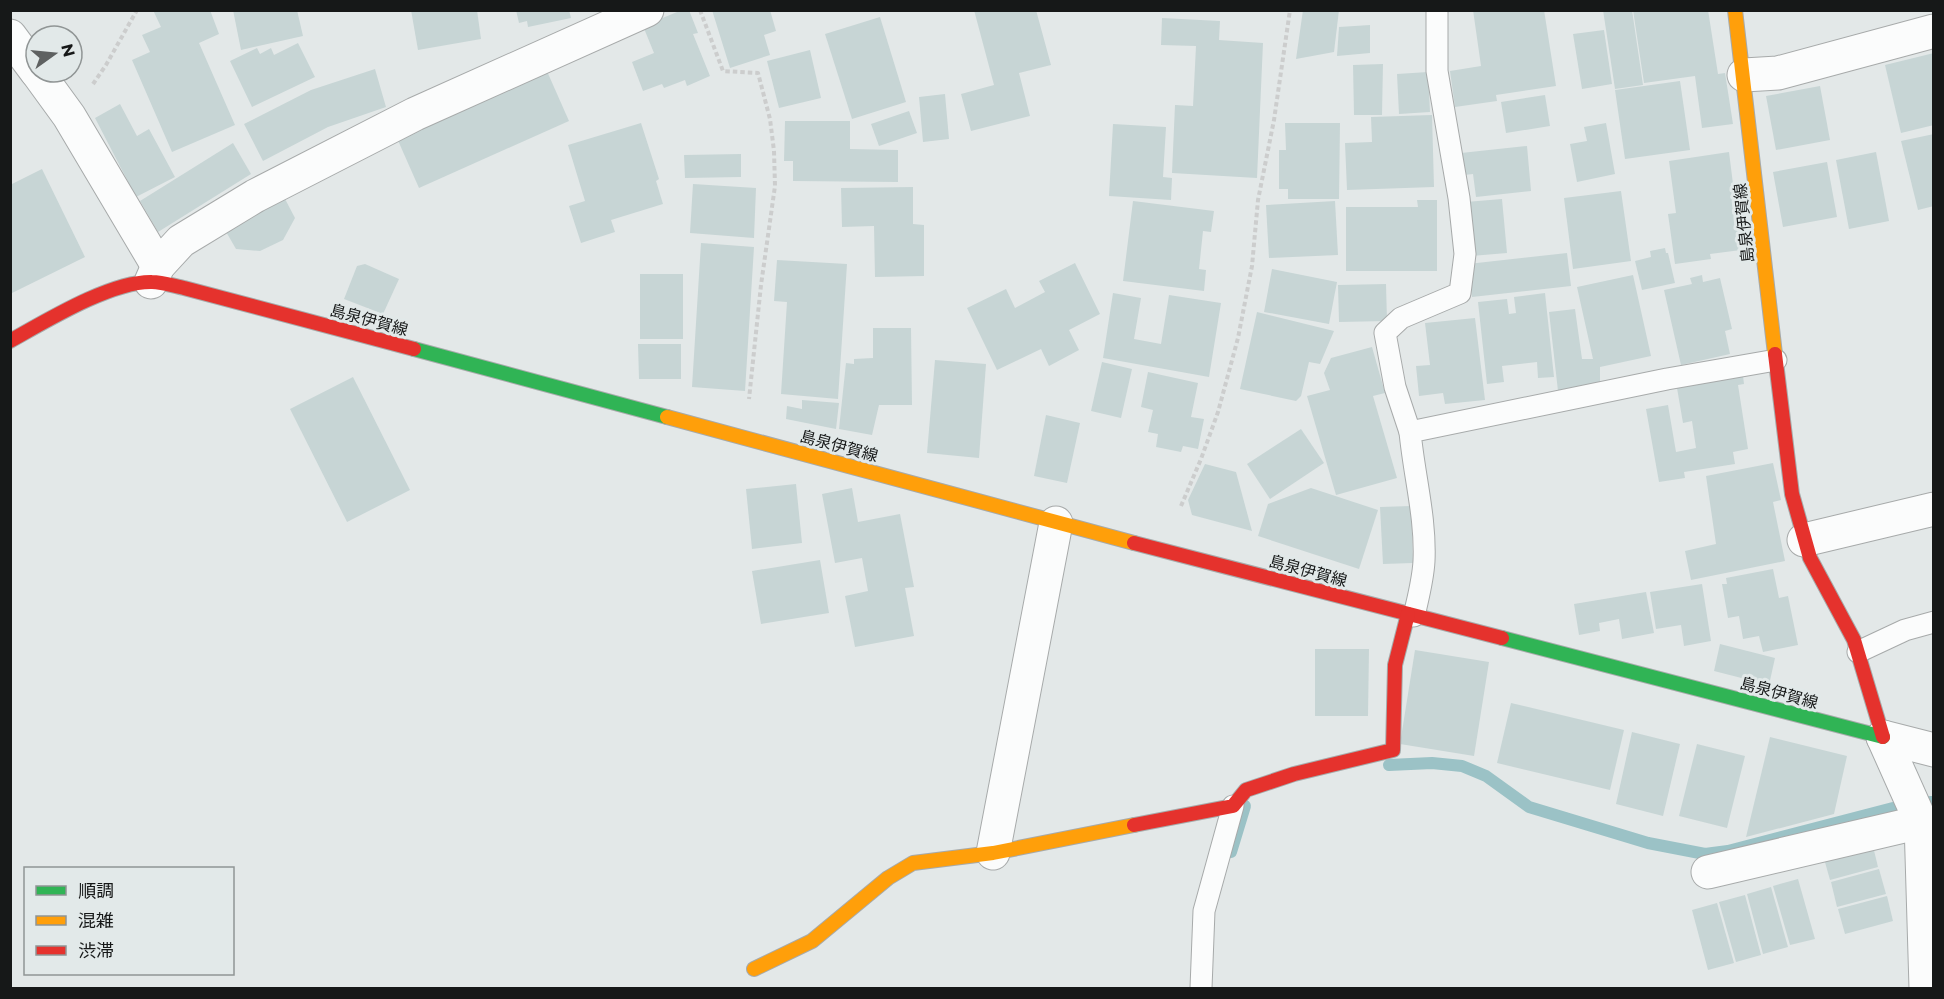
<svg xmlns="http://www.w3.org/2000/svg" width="1944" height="999" font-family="Montserrat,'Noto Sans JP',sans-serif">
	<rect width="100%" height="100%" fill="#e3e8e8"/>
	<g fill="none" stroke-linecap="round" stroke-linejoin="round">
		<g stroke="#9bc2c6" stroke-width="12">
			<path d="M1389 765 1432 763 1462 766 1486 776 1529 807 1648 843 1705 854 1728 851 1893 808"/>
			<path d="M1930 802H1934"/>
			<path d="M1231 852 1245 806"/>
		</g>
	</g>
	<g fill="#c7d5d5">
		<path d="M153 10H210L219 34 199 43 235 125 172 152 132 60 150 52 142 35 161 27Z"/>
		<path d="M233 10H297L303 36 241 50Z"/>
		<path d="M411 10H477L481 39 418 50Z"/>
		<path d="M516 10H569L571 18 528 27 527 21 519 23Z"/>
		<path d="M682 10H689L698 33 693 34 710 76 687 86 685 80 664 88 662 84 643 91 632 62 654 53 643 26Z"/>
		<path d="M712 10H770L776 31 764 35 770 55 730 68Z"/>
		<path d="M974 10H1036L1051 65 1019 73 1030 116 971 131 961 94 994 85Z"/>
		<path d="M1303 10H1339L1334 52 1296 59Z"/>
		<path d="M1473 10H1544L1556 86 1496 95 1497 101 1455 107 1450 71 1481 66Z"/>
		<path d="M1603 10H1632L1643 85 1615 89Z"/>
		<path d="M1633 10H1708L1718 74 1725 73 1733 124 1702 128 1695 76 1644 83Z"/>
		<path d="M880 17 906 102 852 119 825 34Z"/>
		<path d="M1162 18 1220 21 1219 40 1263 43 1257 178 1172 173 1175 105 1193 106 1196 46 1161 45Z"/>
		<path d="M1370 25V53L1337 56 1339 27Z"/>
		<path d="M1604 30 1612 84 1582 89 1573 34Z"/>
		<path d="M298 43 315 77 252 107 230 61 257 48 260 54 271 48 274 55Z"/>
		<path d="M810 50 821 98 779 108 767 61Z"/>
		<path d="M1934 53V125L1901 133 1885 65Z"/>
		<path d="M1383 64 1382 115H1354L1353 65Z"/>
		<path d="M375 69 386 107 328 127 263 161 244 124 311 90Z"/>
		<path d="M546 69 569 121 419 188 396 136Z"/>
		<path d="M1428 72 1430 112 1399 114 1397 74Z"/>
		<path d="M1680 81 1690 150 1625 159 1615 90Z"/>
		<path d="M1820 86 1830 140 1776 150 1766 96Z"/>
		<path d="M945 94 949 139 923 142 919 97Z"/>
		<path d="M1545 95 1550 126 1506 133 1501 102Z"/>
		<path d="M120 104 137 136 149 129 175 177 136 197 95 118Z"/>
		<path d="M909 111 917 133 879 146 871 124Z"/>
		<path d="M1432 115 1434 187 1347 190 1345 143 1372 142 1371 117Z"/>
		<path d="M785 121H850V149L898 150V182L793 181V161H784Z"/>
		<path d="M641 123 659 179 656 181 663 204 611 220 615 232 581 243 569 206 585 201 568 145Z"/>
		<path d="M1285 123H1340L1339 199H1288V189H1279V150H1286Z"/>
		<path d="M1606 123 1615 174 1577 182 1570 144 1587 141 1584 127Z"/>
		<path d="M1113 124 1166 127 1163 177 1172 178 1171 200 1109 196Z"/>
		<path d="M1934 134V206L1918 210 1901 141Z"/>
		<path d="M233 143 251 174 158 232 140 201Z"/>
		<path d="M1527 146 1531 191 1476 197 1473 174 1464 175 1461 153Z"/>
		<path d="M1729 152 1733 184 1740 182 1743 211 1736 213 1741 250 1710 254 1711 259 1675 264 1668 214 1676 213 1669 161Z"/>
		<path d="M1876 152 1889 221 1849 229 1836 160Z"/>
		<path d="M741 154V177L685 178 684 155Z"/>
		<path d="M1827 162 1837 217 1783 227 1773 172Z"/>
		<path d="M42 169 85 257 10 294V185Z"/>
		<path d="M693 184 756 188 754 238 690 233Z"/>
		<path d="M913 187V224L924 225V276L875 277 874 226 842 227 841 188Z"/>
		<path d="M1621 191 1631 261 1573 269 1564 198Z"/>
		<path d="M284 197 295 218 283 240 260 251 236 249 225 230Z"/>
		<path d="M1502 199 1507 253 1471 256 1466 202Z"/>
		<path d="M1417 200H1437V271H1346V207H1418Z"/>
		<path d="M1133 201 1214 211 1211 232 1203 231 1199 269 1206 270 1204 291 1123 281Z"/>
		<path d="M1335 201 1338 255 1269 258 1266 205Z"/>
		<path d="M701 243 754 247 745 391 692 387Z"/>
		<path d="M1665 248 1666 253H1668L1675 283 1642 290 1635 261 1651 257 1650 251Z"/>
		<path d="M1567 253 1571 286 1472 297 1468 264Z"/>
		<path d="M777 260 847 264 838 399 781 394 787 302 774 301Z"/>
		<path d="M1075 263 1100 314 1069 330 1079 350 1049 366 1041 349 997 370 967 308 1006 289 1015 308 1045 292 1039 281Z"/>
		<path d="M365 264 399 279 383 314 344 299 357 266Z"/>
		<path d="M1272 269 1337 282 1329 324 1264 312Z"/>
		<rect x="640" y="274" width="43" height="65"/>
		<path d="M1633 275 1651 356 1600 367V386L1558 391 1549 312 1575 309 1582 359H1593L1577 287Z"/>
		<path d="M1702 275 1703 282 1720 278 1732 329 1725 331 1730 354 1681 365 1664 290 1692 284 1690 278Z"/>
		<path d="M1386 284 1387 321 1339 322 1338 285Z"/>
		<path d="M1113 293 1141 298 1134 339 1161 344 1169 295 1221 303 1209 377 1103 358Z"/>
		<path d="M1545 293 1554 377 1538 378 1537 362 1502 366 1504 382 1487 384 1478 302 1507 299 1509 314 1516 313 1514 297Z"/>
		<path d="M1257 312 1334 331 1320 364 1309 362 1301 396 1296 401 1240 389Z"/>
		<path d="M1475 318 1485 400 1445 404 1443 393 1419 396 1416 366 1430 365 1425 323Z"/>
		<path d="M873 328H911L912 405H879L872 435 839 429 846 363 854 364V359L873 358Z"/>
		<path d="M638 344H681V379H639Z"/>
		<path d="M1372 347 1385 393 1373 396 1397 478 1336 495 1307 396 1330 390 1324 373 1331 358Z"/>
		<path d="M935 360 986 364 979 458 927 453Z"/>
		<path d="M1102 362 1132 369 1121 418 1091 411Z"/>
		<path d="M1148 372 1198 383 1191 417 1204 419 1198 449 1183 446 1181 452 1156 447 1158 434 1148 432 1153 410 1141 407Z"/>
		<path d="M1743 376 1744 384 1738 385 1748 449 1733 452 1735 464 1684 472 1685 478 1659 482 1646 409 1668 405 1676 452 1696 448 1692 421 1683 423 1677 388Z"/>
		<path d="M353 377 410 490 347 522 290 409Z"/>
		<path d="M802 400 839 403 836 429 786 419 787 406 802 409Z"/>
		<path d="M1046 415 1080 423 1067 483 1034 476Z"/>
		<path d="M1301 429 1324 463 1270 499 1247 464Z"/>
		<path d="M1773 463 1781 500 1773 502 1785 561 1691 580 1685 551 1716 544 1706 476Z"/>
		<path d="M1205 464 1236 472 1252 531 1192 515 1188 500Z"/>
		<path d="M796 484 802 543 752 549 746 489Z"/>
		<path d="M852 488 858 522 900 514 914 587 905 588 914 636 855 647 845 596 868 591 862 558 835 563 822 494Z"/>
		<path d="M1311 488 1378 510 1359 569 1258 536 1268 504Z"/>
		<path d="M1411 506 1413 563 1383 564 1380 507Z"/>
		<path d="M820 560 829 613 761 624 752 571Z"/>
		<path d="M1773 569 1779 598 1788 596 1798 645 1763 652 1759 636 1743 639 1739 616 1728 618 1722 584H1727L1726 578Z"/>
		<path d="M1702 584 1711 641 1684 646 1681 625 1656 629 1650 592Z"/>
		<path d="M1646 592 1654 633 1622 639 1619 619 1599 623 1600 631 1579 635 1574 604Z"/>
		<path d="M1720 644 1775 658 1769 685 1714 671Z"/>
		<path d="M1315 649H1369L1368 716H1315Z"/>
		<path d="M1415 650 1489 662 1474 756 1400 744Z"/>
		<path d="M1511 703 1624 730 1610 790 1497 763Z"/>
		<path d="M1632 732 1680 744 1663 816 1616 804Z"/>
		<path d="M1770 737 1847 756 1834 814 1746 837Z"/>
		<path d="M1697 744 1745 756 1727 828 1679 816Z"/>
		<path d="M1872 842 1878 867 1830 880 1823 855Z"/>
		<path d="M1879 869 1886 894 1837 907 1831 882Z"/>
		<path d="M1798 879 1815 939 1790 945 1773 886Z"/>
		<path d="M1771 887 1788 947 1763 954 1747 894Z"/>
		<path d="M1745 895 1761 955 1736 962 1719 902Z"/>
		<path d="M1887 896 1893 921 1845 934 1838 909Z"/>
		<path d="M1717 903 1734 963 1708 970 1692 910Z"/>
	</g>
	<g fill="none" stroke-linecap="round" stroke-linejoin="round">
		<defs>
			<g id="lane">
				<path d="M1410 432 1395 387 1385 333 1401 318 1460 293 1465 254 1459 198 1437 71V10"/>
				<path d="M1414 616C1418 598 1423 580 1424 561 1426 518 1414 475 1410 432L1667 379 1776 360"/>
				<path d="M1858 652 1905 630 1934 622"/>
				<path d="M1201 988 1204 911 1233 806"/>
			</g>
			<g id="street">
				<path d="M10 36 36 71"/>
				<path d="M37 72 69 116 158 266"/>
				<path d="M1744 75 1778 73 1934 31"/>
				<path d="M151 282 158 266 181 241 255 196 415 114 647 10"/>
				<path d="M1804 540 1934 509"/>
				<path d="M1883 737 1921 822 1926 988"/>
				<path d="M1883 737 1934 750"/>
				<path d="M993 853 1056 523"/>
				<path d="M1708 872 1921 822"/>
			</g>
			<g id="fast">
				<path d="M414 349 667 417"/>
				<path d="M1502 638 1883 737"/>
			</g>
			<g id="slow">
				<path d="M1735 10 1775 354"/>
				<path d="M667 417 1134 543"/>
				<path d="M754 969 812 941 888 878 913 863 993 853 1134 825"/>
			</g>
			<g id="jam">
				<path d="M10 341C46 321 111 281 152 282 162 282 174 286 184 288L414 349"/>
				<path d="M1775 354 1792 494 1810 558 1854 640 1883 737"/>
				<path d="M1134 543 1502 638"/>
				<path d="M1134 825 1233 806 1246 790 1294 774 1393 750 1395 665 1408 614"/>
			</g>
		</defs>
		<use href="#lane" stroke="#a7aaaa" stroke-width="23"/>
		<use href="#street" stroke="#a7aaaa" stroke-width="35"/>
		<use href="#fast" stroke="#a7aaaa" stroke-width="16"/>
		<use href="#slow" stroke="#a7aaaa" stroke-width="16"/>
		<use href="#jam" stroke="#a7aaaa" stroke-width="16"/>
		<g stroke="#cccdcd" stroke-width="4" stroke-dasharray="4.5 3" stroke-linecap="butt">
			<path d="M700 10 723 71 758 73 770 119 774 151 775 186 761 285 749 399"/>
			<path d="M93 84 106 65 137 10"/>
			<path d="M1181 506 1201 459 1218 412 1238 338 1252 266 1258 200 1274 120 1290 10"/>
		</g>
		<use href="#lane" stroke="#fbfcfc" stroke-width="21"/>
		<use href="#street" stroke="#fbfcfc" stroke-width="33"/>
		<use href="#fast" stroke="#30b455" stroke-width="14"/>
		<use href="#slow" stroke="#ff9f0a" stroke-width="14"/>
		<use href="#jam" stroke="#e5322d" stroke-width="14"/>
	</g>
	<g text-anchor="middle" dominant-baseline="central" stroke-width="6" stroke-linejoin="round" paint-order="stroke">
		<g font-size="16" fill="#161818" stroke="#e2e9e9">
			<text transform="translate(1744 223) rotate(-96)">島泉伊賀線</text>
			<text transform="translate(369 320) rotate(15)">島泉伊賀線</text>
			<text transform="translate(839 446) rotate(15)">島泉伊賀線</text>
			<text transform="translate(1308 571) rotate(15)">島泉伊賀線</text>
			<text transform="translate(1779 693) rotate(15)">島泉伊賀線</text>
		</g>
	</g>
	<rect width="1944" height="999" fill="none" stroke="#161818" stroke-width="24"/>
	<rect x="24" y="867" width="210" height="108" fill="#e2e9e9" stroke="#909595" stroke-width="1.5"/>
	<rect x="36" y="886" width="30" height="9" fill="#30b455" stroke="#909595" stroke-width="1.5"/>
	<text x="78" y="897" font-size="18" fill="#161818">順調</text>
	<rect x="36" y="916" width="30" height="9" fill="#ff9f0a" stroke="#909595" stroke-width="1.5"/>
	<text x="78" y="927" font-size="18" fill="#161818">混雑</text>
	<rect x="36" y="946" width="30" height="9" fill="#e5322d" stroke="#909595" stroke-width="1.5"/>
	<text x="78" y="957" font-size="18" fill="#161818">渋滞</text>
	<g transform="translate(54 54) rotate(75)"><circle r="28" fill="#e2e9e9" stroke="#909595" stroke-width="1.5"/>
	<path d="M0-4.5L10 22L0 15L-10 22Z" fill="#5e6161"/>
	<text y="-9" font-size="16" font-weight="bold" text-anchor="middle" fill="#161818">N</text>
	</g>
</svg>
